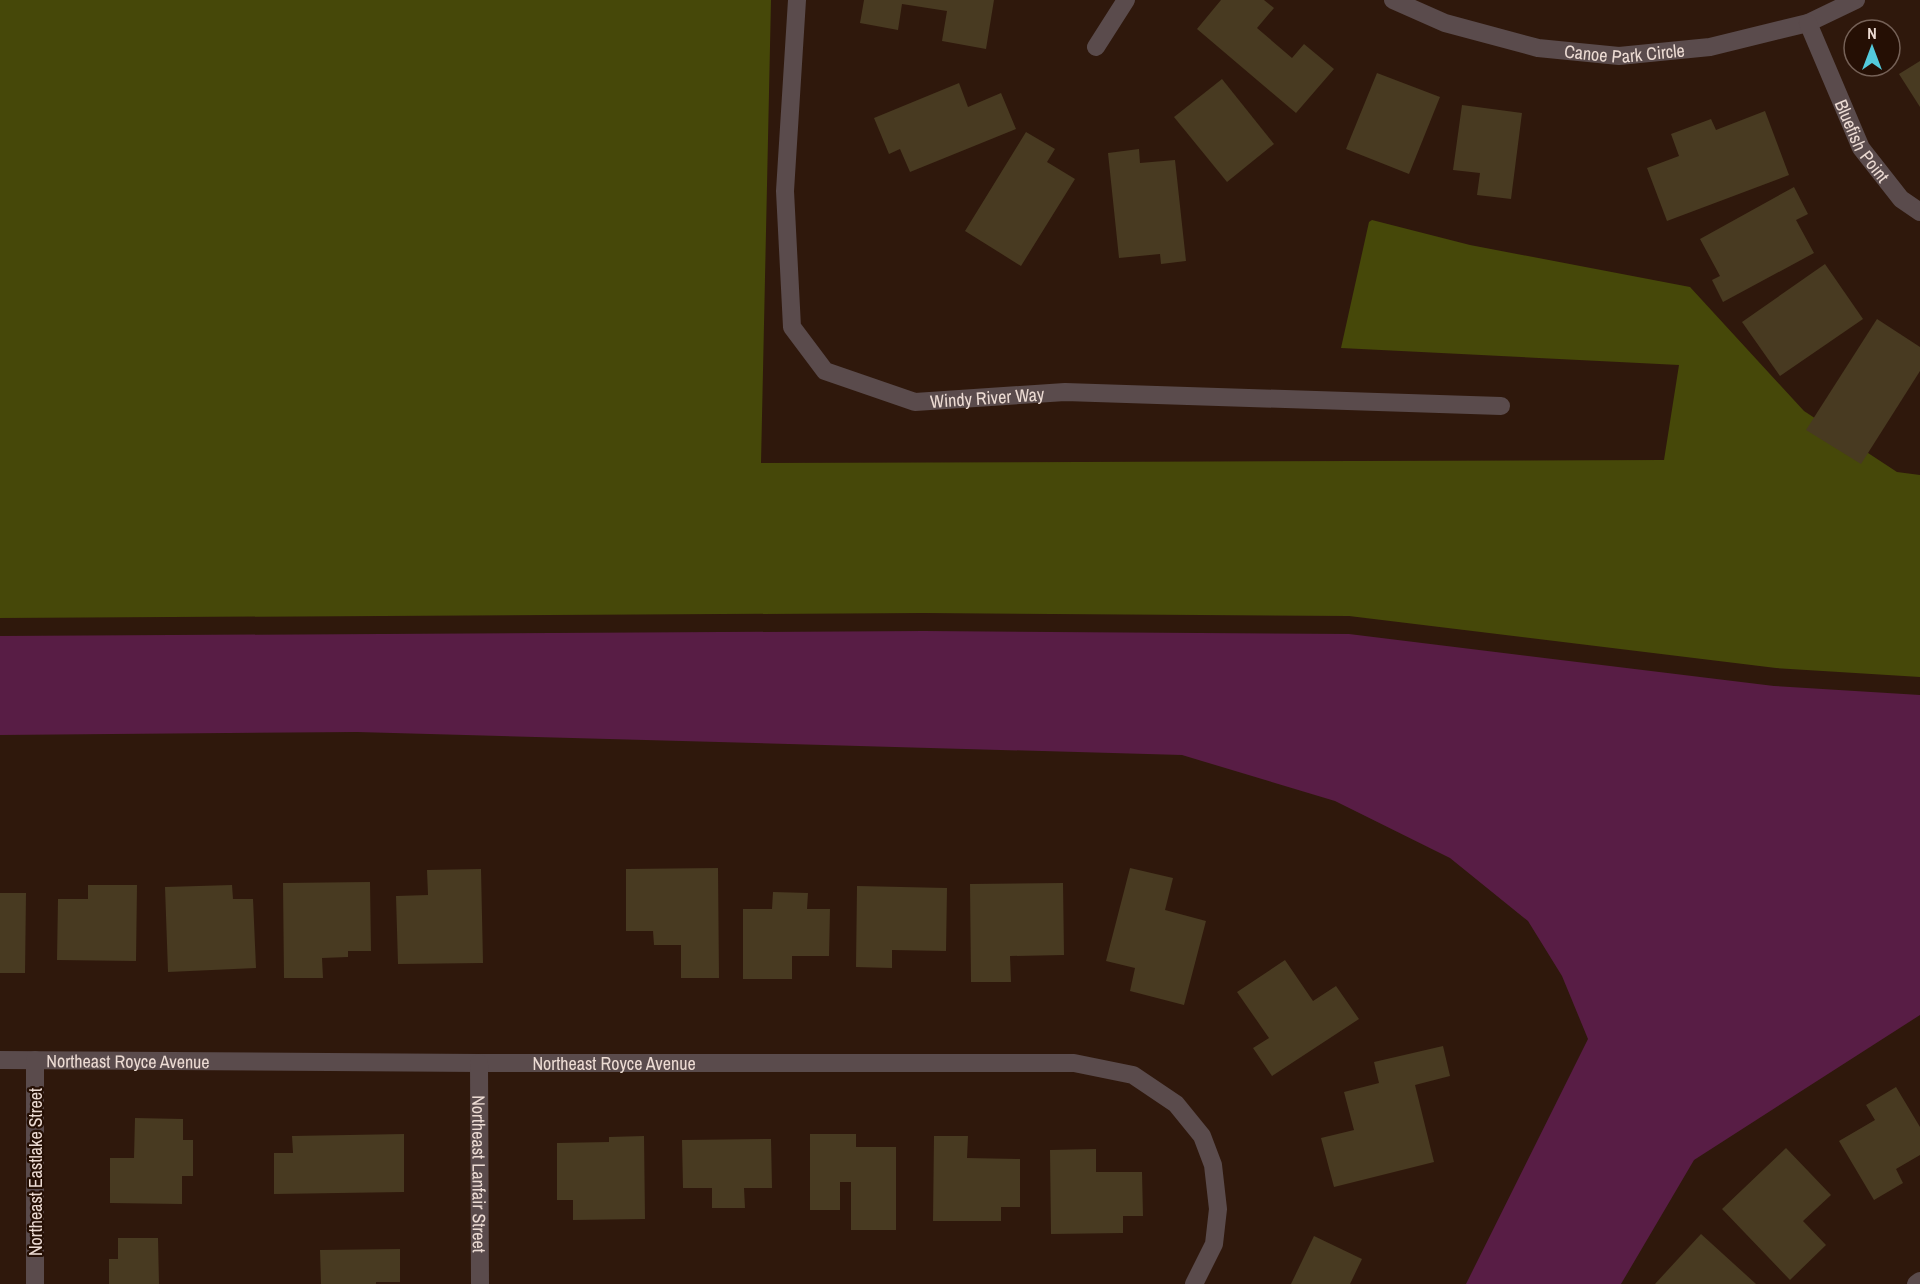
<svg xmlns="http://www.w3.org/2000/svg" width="1920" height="1284" font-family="'Archivo Narrow',sans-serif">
	<rect width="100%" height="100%" fill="#2f180c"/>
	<path fill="#464809" d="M0 0H771L761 463 1664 460 1679 365 1341 348 1369 222 1372 220 1470 245 1690 287 1804 411 1897 472 1920 475V677L1776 668 1349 616 924 613 0 618Z"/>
	<path fill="#581d45" d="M924 631 1349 634 1774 686 1920 695V1015L1694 1160 1621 1284H1466L1588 1039 1562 976 1528 921 1450 858 1335 801 1182 755 357 732 0 735V636Z"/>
	<g fill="#483a21">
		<path d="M864 0H994L986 49 942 41 947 11 902 4 898 30 860 23Z"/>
		<path d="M1221 0H1264L1274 8 1257 28 1292 58 1304 44 1334 69 1296 113 1197 29Z"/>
		<path d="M1920 61V107L1899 74Z"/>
		<path d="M1377 73 1440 97 1409 174 1346 149Z"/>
		<path d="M1222 79 1274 144 1227 182 1174 117Z"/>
		<path d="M959 83 968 107 1001 93 1016 129 910 172 900 149 889 154 874 118Z"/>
		<path d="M1462 105 1522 113 1511 199 1477 195 1480 173 1453 170Z"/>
		<path d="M1765 111 1789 175 1667 221 1647 168 1679 156 1671 134 1711 119 1716 130Z"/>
		<path d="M1026 132 1055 149 1047 162 1075 179 1021 266 965 231Z"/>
		<path d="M1139 149 1140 163 1175 160 1186 261 1161 264 1160 254 1119 258 1108 153Z"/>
		<path d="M1794 187 1808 214 1796 220 1814 253 1723 302 1712 280 1720 276 1700 239Z"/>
		<path d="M1825 264 1863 319 1780 376 1742 322Z"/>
		<path d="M1877 319 1920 347V371L1861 464 1806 430Z"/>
		<path d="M718 868 719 978H681V945H654L653 931H626V869Z"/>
		<path d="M1130 868 1173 878 1165 910 1206 921 1184 1005 1130 991 1135 968 1106 961Z"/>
		<path d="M481 869 483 963 398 964 396 896 428 895 427 870Z"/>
		<path d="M370 882 371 951H348V957L322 958 323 978H284L283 883Z"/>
		<path d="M1063 883 1064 955 1010 956 1011 982H971L970 884Z"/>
		<path d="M88 885H137L136 961 57 960 58 899H88Z"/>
		<path d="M232 885 233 899H253L256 968 168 972 165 887Z"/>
		<path d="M857 886 947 888 946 951 892 950V968L856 967Z"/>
		<path d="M773 892 808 893 807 909H830L829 956H792V979H743V909H772Z"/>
		<path d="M0 893H26L25 973H0Z"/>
		<path d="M1285 960 1313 1001 1336 986 1359 1019 1272 1076 1253 1048 1269 1038 1237 992Z"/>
		<path d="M1443 1046 1450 1076 1415 1085 1434 1162 1334 1187 1321 1138 1354 1130 1344 1092 1379 1083 1374 1062Z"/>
		<path d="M1896 1087 1920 1127V1155L1896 1169 1903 1183 1874 1200 1839 1141 1875 1120 1866 1105Z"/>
		<path d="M135 1118 183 1119V1140H193V1176H182V1204L110 1203V1158H134Z"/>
		<path d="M404 1134V1192L274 1194V1153H293L292 1136Z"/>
		<path d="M810 1134H856V1147H896V1230H851V1182H840V1210H810Z"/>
		<path d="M644 1136 645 1219 573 1220V1200H557V1143L609 1142V1137Z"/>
		<path d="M934 1136H968L967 1158 1020 1159V1207H1001V1221H933Z"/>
		<path d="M771 1139 772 1188H744L745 1208H712V1188H683L682 1140Z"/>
		<path d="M1786 1148 1831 1195 1803 1221 1826 1245 1790 1280 1722 1209Z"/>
		<path d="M1096 1149V1172H1142L1143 1216H1123V1233L1051 1234 1050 1150Z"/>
		<path d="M1701 1234 1756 1284H1655Z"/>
		<path d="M1314 1236 1362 1259 1350 1284H1291Z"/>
		<path d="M118 1238H158L159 1284H109V1259H118Z"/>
		<path d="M400 1249V1282H376V1284H321L320 1250Z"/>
	</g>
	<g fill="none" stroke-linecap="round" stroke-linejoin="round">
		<g stroke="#5a4b4c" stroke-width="18">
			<path id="s1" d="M797 0 785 191 792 327 825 371 915 402 1065 392 1501 406"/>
			<path id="s2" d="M1393 0 1445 23 1538 48 1619 56 1710 47 1808 23 1856 0"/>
			<path id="s3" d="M1808 23 1861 148 1901 199 1920 212"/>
			<path d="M1096 47 1126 0"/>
			<path id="s4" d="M0 1060 479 1063H1074L1133 1075 1176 1104 1202 1136 1213 1165 1218 1209 1214 1244 1194 1284"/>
			<path d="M35 1060V1284"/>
			<path id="s5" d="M479 1063 480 1284"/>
			<path d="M1916 1284 1920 1281"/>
		</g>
	</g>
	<g text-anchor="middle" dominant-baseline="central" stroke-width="4.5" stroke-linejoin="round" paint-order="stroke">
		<g font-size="18" fill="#ecdbd3" stroke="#250f04">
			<text stroke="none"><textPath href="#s2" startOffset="240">Canoe Park Circle</textPath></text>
			<text stroke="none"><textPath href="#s3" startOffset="130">Bluefish Point</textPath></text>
			<text stroke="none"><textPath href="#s1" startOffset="550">Windy River Way</textPath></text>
			<text stroke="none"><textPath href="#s4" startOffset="128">Northeast Royce Avenue</textPath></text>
			<text stroke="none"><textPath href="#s4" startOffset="614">Northeast Royce Avenue</textPath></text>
			<text transform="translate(35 1172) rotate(-90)">Northeast Eastlake Street</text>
			<text stroke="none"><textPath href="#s5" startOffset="111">Northeast Lanfair Street</textPath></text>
		</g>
	</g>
	<g transform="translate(1872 48)"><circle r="28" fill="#250f04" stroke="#756157" stroke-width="1.5"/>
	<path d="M0-4.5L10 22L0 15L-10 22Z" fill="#53cadc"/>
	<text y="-9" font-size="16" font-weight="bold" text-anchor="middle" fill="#ecdbd3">N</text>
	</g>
</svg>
